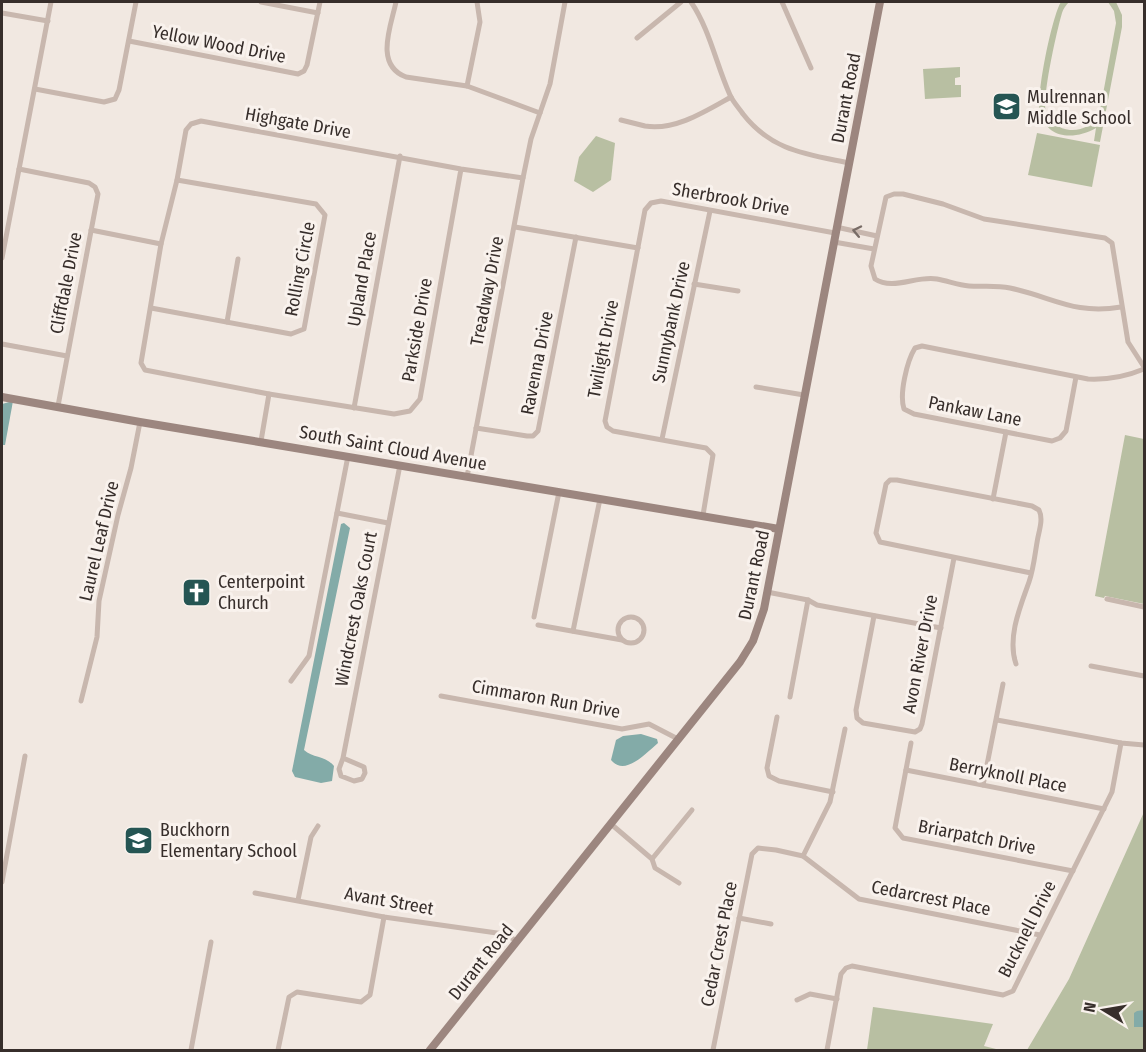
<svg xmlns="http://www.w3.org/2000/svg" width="1146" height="1052" font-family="'Fira Sans Condensed',sans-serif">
	<rect width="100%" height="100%" fill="#f1e8e1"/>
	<g fill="#b8bfa2">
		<path d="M1061 2H1069C1066 5 1063 9 1062 13 1057 30 1042 97 1046 111 1050 122 1059 129 1070 130 1082 131 1092 125 1099 116L1116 23 1114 11 1108 2H1116L1122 15V27L1100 142 1094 141 1096 128C1075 140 1046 140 1040 111 1036 95 1052 16 1061 2Z"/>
		<path d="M960 67V77L955 78V85H961V97L925 99 923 69Z"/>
		<path d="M1037 133 1100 145 1092 187 1028 175Z"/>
		<path d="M596 136 615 143 611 180 593 192 574 181 579 157Z"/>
		<path d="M1125 435 1144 439V604L1105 596 1104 598 1095 596Z"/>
		<path d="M1144 812V1050H1027L1069 979Z"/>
		<path d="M873 1007 993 1024 984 1046 1000 1050H867Z"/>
	</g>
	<g fill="#83aba8">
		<path d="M13 401 5 445H2V404Z"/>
		<path d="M344 523 350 528 304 750C313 758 326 756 334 766L332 781 321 783 295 777 292 771 341 524Z"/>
		<path d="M641 734 657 739 658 743C646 753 625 777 611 760L616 740 623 736Z"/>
		<path d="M1144 1010V1027H1134V1013L1137 1011Z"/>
	</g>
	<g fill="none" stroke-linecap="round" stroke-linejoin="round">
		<g stroke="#c8b7ae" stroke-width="5">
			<path d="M261 2 318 13"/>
			<path d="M396 2C391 26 374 65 406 77L467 86 540 113"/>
			<path d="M691 2C710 30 716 64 730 95 733 102 739 108 743 114 772 151 806 154 849 163"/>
			<path d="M782 2 811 68"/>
			<path d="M2 13 48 21"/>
			<path d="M637 38 681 2"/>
			<path d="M129 41 298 74 304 71 307 65 320 2"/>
			<path d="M467 86 480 22 477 2"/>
			<path d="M35 89 104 102 115 99 119 90 136 2"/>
			<path d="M621 120C629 122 637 124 645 126 675 131 706 111 731 97"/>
			<path d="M19 169 89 183 95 187 98 194 58 406"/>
			<path d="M461 169 420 399 410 411 394 414 269 394 145 370 141 363 161 244 177 180 186 130 191 124 201 121 461 169 523 178"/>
			<path d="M515 227 638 248"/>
			<path d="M836 227 877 236"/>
			<path d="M91 230 161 244"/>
			<path d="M834 242 874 249"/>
			<path d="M2 258 51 2"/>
			<path d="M694 284 738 291"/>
			<path d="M1121 307C1074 315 1053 297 1010 288 996 285 982 287 969 286 958 285 948 281 937 279 917 275 893 291 875 279L871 266 886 197 894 194H903L943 204 984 219 1105 238 1112 243 1128 342 1144 367"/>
			<path d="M151 308 291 334 304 329 325 215 316 204 177 180"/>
			<path d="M227 322 238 259"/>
			<path d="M2 344 67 356"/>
			<path d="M1076 377 1066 431 1060 438 1052 441 914 414 904 409C899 394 907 361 915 348L922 346 1088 379C1109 380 1125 377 1144 369"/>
			<path d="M756 387 804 395"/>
			<path d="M354 408 400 156"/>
			<path d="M476 428 527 436H533L538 431 576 237"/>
			<path d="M662 439 710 211"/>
			<path d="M261 441 269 394"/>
			<path d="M467 477 523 178 531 139 550 84 565 2"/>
			<path d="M993 499 1006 432"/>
			<path d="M337 513 388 523"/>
			<path d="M703 515 713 455 706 448 613 431 607 427 605 421 645 210 651 203 661 201 835 233"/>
			<path d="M767 592 808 600 817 605 941 628"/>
			<path d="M1107 599 1144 607"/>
			<path d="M874 616 856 710 857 718 863 723 915 732 920 729 922 724 954 558"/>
			<circle cx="631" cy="630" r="13"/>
			<path d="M534 617 559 492"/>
			<path d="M538 625 622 640"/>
			<path d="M573 631 600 499"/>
			<path d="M1016 664C1007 638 1020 607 1029 582 1034 568 1035 552 1038 537 1040 528 1043 518 1039 510L1032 506 897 480H890L886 484 876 533 880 542 1031 573"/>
			<path d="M1091 666 1144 676"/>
			<path d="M291 681 309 656 348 456"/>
			<path d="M441 696 622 729 649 724 678 739"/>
			<path d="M790 697 808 600"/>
			<path d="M81 701 97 637 99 601 118 515 131 468 140 422"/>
			<path d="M777 717 767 768 769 776 779 781 833 792"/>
			<path d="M997 720 1121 743 1144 745"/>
			<path d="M911 743 895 828 903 838 1073 871"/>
			<path d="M343 758 339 769 341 776 354 781 362 779 365 773 364 767 343 758 400 465"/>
			<path d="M906 770 1104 809"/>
			<path d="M983 785 1003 684"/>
			<path d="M611 824 652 859 655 868 679 883"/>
			<path d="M803 856 830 802 845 729"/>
			<path d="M652 859 692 810"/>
			<path d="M2 882 25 756"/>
			<path d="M255 893 384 917 504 934 517 941"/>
			<path d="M298 900 311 837 318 826"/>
			<path d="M739 918 771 924"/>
			<path d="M797 1000 810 994 837 999"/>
			<path d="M191 1050 211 942"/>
			<path d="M278 1050 289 997 297 992 361 1002 370 995 384 917"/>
			<path d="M713 1050 752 854 758 848 776 850 803 856 859 899 1040 935"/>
			<path d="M827 1050 841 974 846 968 852 966 1003 995 1013 991 1112 792 1121 743"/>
		</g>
		<g stroke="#9c867f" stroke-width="8">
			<path d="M2 397 140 422 779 529"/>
			<path d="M430 1050 740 662 753 641 764 609 880 2"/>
		</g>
	</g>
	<defs><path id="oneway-chevron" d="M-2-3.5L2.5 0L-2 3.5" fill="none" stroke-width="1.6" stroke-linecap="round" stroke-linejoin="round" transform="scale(1.5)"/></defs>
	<use stroke="#786c66" href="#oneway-chevron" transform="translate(857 231) rotate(-168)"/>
	<defs>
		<symbol id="school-square" viewBox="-11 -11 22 22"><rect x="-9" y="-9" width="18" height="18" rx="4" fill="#255553" stroke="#f9f2ed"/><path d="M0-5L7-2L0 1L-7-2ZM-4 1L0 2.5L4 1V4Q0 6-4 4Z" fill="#fff"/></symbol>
		<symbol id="church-square" viewBox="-11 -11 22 22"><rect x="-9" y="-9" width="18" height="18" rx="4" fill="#255553" stroke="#f9f2ed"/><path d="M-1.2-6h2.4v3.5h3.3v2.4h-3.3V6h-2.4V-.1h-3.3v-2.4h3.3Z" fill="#fff"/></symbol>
	</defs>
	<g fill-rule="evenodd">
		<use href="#school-square" x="990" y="90" width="33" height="33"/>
		<use href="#church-square" x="180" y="576" width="33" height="33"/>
		<use href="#school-square" x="122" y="824" width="33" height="33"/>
	</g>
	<g text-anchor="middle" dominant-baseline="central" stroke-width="6" stroke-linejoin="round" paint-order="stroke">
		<g font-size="18" fill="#372e2b" stroke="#f9f2ed">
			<text transform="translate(219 44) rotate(11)">Yellow Wood Drive</text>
			<text transform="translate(846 98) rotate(-79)">Durant Road</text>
			<text transform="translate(298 123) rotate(10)">Highgate Drive</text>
			<text transform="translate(731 199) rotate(10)">Sherbrook Drive</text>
			<text transform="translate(300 269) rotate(-79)">Rolling Circle</text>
			<text transform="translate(362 279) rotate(-80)">Upland Place</text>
			<text transform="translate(66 283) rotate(-79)">Cliffdale Drive</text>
			<text transform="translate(487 291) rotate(-79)">Treadway Drive</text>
			<text transform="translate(671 322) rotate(-78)">Sunnybank Drive</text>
			<text transform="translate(417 330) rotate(-80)">Parkside Drive</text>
			<text transform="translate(603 349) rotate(-79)">Twilight Drive</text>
			<text transform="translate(537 363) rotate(-79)">Ravenna Drive</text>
			<text transform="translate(975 411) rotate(11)">Pankaw Lane</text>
			<text transform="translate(393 448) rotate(10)">South Saint Cloud Avenue</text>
			<text transform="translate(99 541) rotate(-77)">Laurel Leaf Drive</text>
			<text transform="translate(754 575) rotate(-78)">Durant Road</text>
			<text transform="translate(356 609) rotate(-79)">Windcrest Oaks Court</text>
			<text transform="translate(920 654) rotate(-79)">Avon River Drive</text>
			<text transform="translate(546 699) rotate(10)">Cimmaron Run Drive</text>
			<text transform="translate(1008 775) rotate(11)">Berryknoll Place</text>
			<text transform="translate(977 837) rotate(11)">Briarpatch Drive</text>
			<text transform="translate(931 898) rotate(11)">Cedarcrest Place</text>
			<text transform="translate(389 901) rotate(10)">Avant Street</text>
			<text transform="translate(1027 929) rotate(-63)">Bucknell Drive</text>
			<text transform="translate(719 944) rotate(-79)">Cedar Crest Place</text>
			<text transform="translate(481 962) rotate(-51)">Durant Road</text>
		</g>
		<g font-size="18" fill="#372e2b" stroke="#f9f2ed" text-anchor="start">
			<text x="1027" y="97">Mulrennan<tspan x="1027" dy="21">Middle School</tspan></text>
			<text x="218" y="582">Centerpoint<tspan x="218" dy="21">Church</tspan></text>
			<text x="160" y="830">Buckhorn<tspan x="160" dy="21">Elementary School</tspan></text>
		</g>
	</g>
	<rect width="1146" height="1052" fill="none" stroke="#372e2b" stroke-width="6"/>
	<g transform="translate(1104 1010) rotate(281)" stroke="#f9f2ed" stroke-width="4.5" paint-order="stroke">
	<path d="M0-4.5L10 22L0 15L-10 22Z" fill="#372e2b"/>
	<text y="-9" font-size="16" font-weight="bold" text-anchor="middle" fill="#372e2b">N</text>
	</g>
</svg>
